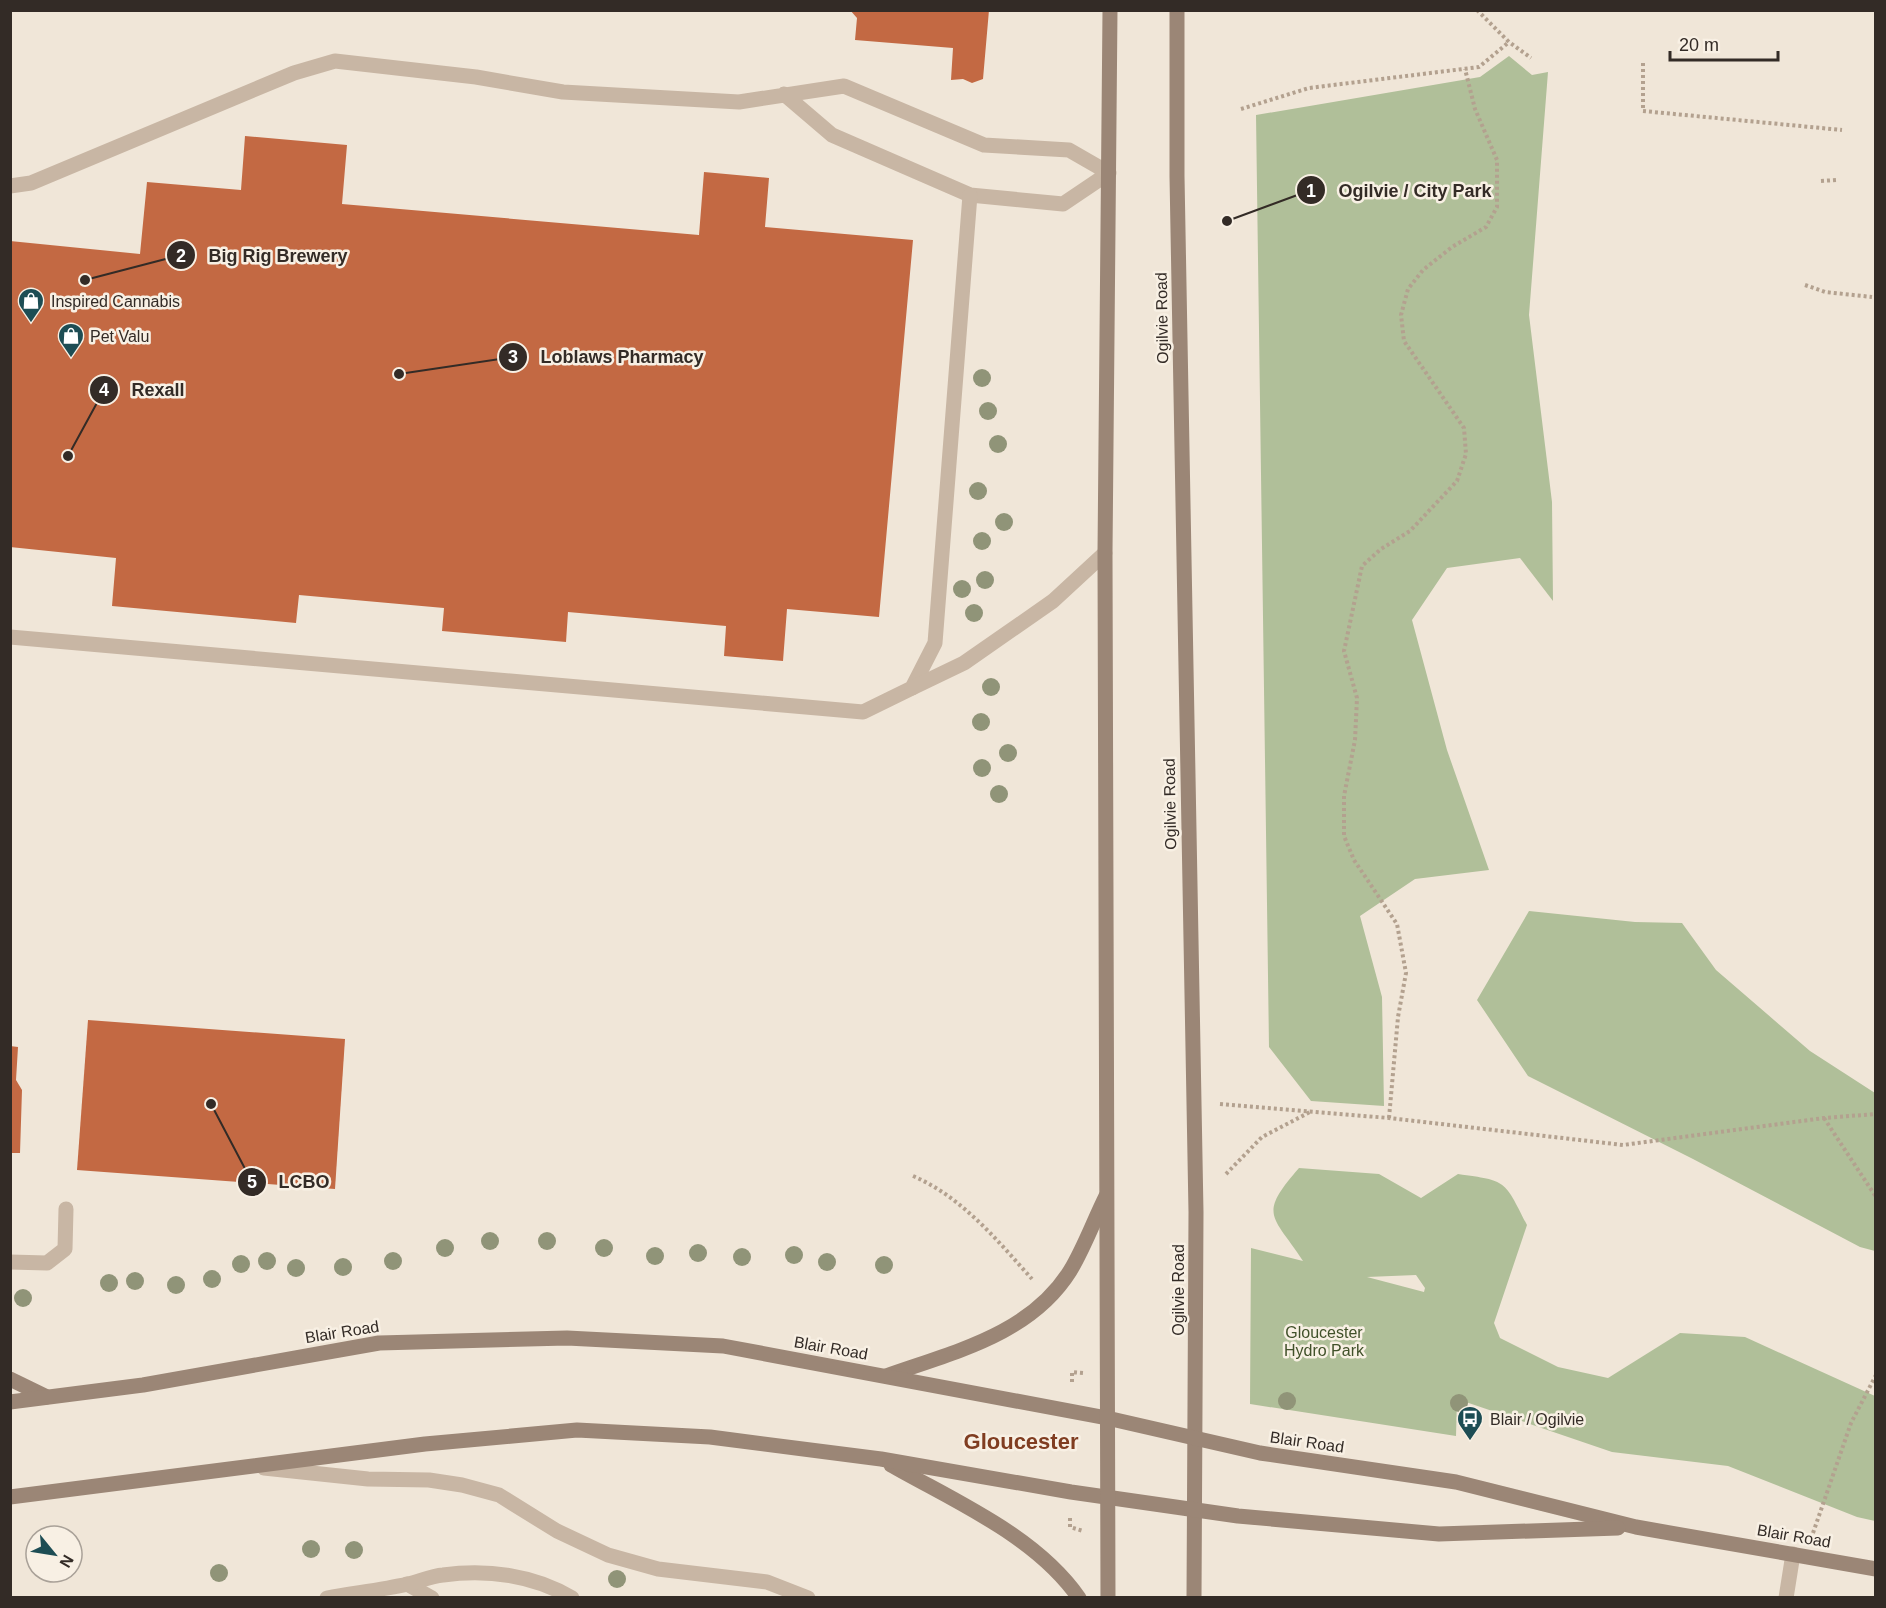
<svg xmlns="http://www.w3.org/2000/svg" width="1886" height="1608" font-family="Helvetica,sans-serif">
	<rect width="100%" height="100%" fill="#f0e6d8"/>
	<g fill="#b0bf99" fill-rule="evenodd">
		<path d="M1509 56 1532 75 1548 72 1529 315 1552 502 1553 601 1520 558 1447 568 1412 620 1447 750 1489 870 1415 879 1360 916 1382 997 1384 1106 1311 1101 1269 1047 1256 115 1480 77Z"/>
		<path d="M1529 911 1635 922 1682 923 1716 970 1810 1051 1875 1093V1251L1860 1247 1693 1159 1528 1076 1477 1000Z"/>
		<path d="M1299 1168 1379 1174 1421 1198 1458 1174C1508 1181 1504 1180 1527 1225L1494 1323 1500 1338 1558 1367 1608 1378 1680 1333 1745 1337 1875 1396V1521L1857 1517 1728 1466 1612 1452 1457 1399 1456 1436 1250 1404 1251 1248 1303 1261C1273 1215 1257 1216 1299 1168ZM1416 1275 1425 1288 1424 1292 1367 1277Z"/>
	</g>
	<g fill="#c36943">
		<path d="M850 10H989L983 79 972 83 963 79 951 80 953 48 855 40 857 18Z"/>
		<path d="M245 136 347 145 342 204 699 235 704 172 769 178 765 227 913 240 879 617 787 609 783 661 724 656 726 626 568 612 566 642 442 631 444 608 299 595 296 623 112 606 116 558 10 547V241L140 254 147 182 241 190Z"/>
		<path d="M88 1020 345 1039 335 1189 77 1170Z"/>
		<path d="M10 1046 18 1047 16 1080 22 1090 20 1153H10Z"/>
	</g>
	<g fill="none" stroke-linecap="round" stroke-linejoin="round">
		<g stroke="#b3a18f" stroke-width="4" stroke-dasharray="3 3" stroke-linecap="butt">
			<path d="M1477 10 1509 42 1531 58"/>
			<path d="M1643 63V111L1842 130"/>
			<path d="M1241 109 1309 88 1479 67 1509 42"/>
			<path d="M1821 181 1836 180"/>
			<path d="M1805 285 1825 292 1872 297"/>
			<path d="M1220 1104 1389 1118 1623 1145 1824 1118 1876 1114"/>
			<path d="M1389 1118 1398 1017 1406 973 1397 924 1354 860 1344 836V796L1355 740 1357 698 1344 651 1362 566 1381 549 1410 531 1457 481 1466 454 1464 428 1404 341 1401 315 1408 289 1423 270 1452 247 1486 227 1497 207V160L1475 109 1465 69"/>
			<path d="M1824 1118 1876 1197"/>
			<path d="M1226 1174 1262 1137 1310 1112"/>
			<path d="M913 1176C962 1197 997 1240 1032 1279"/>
			<path d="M1072 1382V1372L1083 1373"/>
			<path d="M1070 1518V1527L1083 1531"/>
			<path d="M1813 1533 1851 1423 1876 1375"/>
		</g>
		<g stroke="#c8b6a4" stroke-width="15">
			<path d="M10 186 31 183 294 73 335 61 476 77 563 92 739 102 844 86 984 145 1069 150 1109 173 1063 204 970 195 832 135 784 94"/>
			<path d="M10 637 863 712 912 688 935 643 970 195"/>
			<path d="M912 688 964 663 1053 601 1105 553"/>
			<path d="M10 1262 47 1263 65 1249 66 1209"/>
			<path d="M264 1468 368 1479 429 1480 462 1485 499 1495 557 1531 608 1555 658 1569 767 1582 808 1598"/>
			<path d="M407 1584 432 1598"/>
			<path d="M327 1598C354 1593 381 1590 408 1584 420 1581 432 1576 443 1575 487 1569 534 1575 572 1598"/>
		</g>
		<path stroke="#c8b6a4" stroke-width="15" d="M1786 1598 1793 1554"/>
		<g stroke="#9b8676" stroke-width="15">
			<path d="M1177 10V176L1196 1212 1194 1598"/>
			<path d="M886 1376C953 1352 1030 1335 1070 1271 1084 1248 1094 1220 1106 1196"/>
			<path d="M10 1379 47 1397"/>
			<path d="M10 1402 143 1385 379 1343 567 1338 723 1346 1107 1418 1260 1453 1456 1482 1636 1527 1876 1569"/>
			<path d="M891 1465C956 1502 1036 1536 1079 1598"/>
			<path d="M10 1497 425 1444 577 1430 710 1437 881 1459 1071 1492 1238 1516 1439 1534 1618 1528"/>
			<path d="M1108 1598 1105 553 1110 10"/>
		</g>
	</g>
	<g fill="#909478">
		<circle cx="982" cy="378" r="9"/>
		<circle cx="988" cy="411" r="9"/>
		<circle cx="998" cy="444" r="9"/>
		<circle cx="978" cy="491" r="9"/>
		<circle cx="1004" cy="522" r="9"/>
		<circle cx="982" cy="541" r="9"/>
		<circle cx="985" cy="580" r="9"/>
		<circle cx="962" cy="589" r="9"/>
		<circle cx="974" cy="613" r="9"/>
		<circle cx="991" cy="687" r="9"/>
		<circle cx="981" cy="722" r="9"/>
		<circle cx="1008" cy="753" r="9"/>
		<circle cx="982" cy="768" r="9"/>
		<circle cx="999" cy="794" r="9"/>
		<circle cx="490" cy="1241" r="9"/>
		<circle cx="547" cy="1241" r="9"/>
		<circle cx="445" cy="1248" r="9"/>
		<circle cx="604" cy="1248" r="9"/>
		<circle cx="698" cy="1253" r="9"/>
		<circle cx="794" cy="1255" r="9"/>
		<circle cx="655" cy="1256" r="9"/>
		<circle cx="742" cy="1257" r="9"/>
		<circle cx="267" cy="1261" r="9"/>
		<circle cx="393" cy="1261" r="9"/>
		<circle cx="827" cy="1262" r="9"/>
		<circle cx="241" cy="1264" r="9"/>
		<circle cx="884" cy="1265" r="9"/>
		<circle cx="343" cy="1267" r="9"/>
		<circle cx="296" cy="1268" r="9"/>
		<circle cx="212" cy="1279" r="9"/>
		<circle cx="135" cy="1281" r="9"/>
		<circle cx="109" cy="1283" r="9"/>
		<circle cx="176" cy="1285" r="9"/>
		<circle cx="23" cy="1298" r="9"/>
		<circle cx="1287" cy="1401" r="9"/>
		<circle cx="1459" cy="1403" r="9"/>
		<circle cx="311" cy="1549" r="9"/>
		<circle cx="354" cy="1550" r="9"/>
		<circle cx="219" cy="1573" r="9"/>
		<circle cx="617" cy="1579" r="9"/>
	</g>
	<defs>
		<symbol id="shop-pin" viewBox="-11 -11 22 30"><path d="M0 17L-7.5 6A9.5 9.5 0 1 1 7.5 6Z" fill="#1d4d54" stroke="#f8f0e4"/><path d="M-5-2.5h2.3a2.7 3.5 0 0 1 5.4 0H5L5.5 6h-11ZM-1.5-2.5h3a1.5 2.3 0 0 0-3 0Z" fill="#fff"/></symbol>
		<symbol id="bus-pin" viewBox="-11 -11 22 30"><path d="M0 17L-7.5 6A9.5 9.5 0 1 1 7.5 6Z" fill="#1d4d54" stroke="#f8f0e4"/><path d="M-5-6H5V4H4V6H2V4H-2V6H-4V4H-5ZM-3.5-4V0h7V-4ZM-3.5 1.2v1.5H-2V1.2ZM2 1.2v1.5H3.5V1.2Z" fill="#fff"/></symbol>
	</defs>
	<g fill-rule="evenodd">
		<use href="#shop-pin" x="16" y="286" width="30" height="40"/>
		<use href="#shop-pin" x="56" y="321" width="30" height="40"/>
		<use href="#bus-pin" x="1455" y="1404" width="30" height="40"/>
	</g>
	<g text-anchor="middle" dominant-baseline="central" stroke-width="5" stroke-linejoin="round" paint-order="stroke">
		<g font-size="16" fill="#332b26" stroke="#f8f0e4" text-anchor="start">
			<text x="51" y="301">Inspired Cannabis</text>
			<text x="90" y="336">Pet Valu</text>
			<text x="1490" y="1419">Blair / Ogilvie</text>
		</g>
		<g font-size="16" fill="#332b26" stroke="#f8f0e4">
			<text transform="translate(1162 318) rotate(-91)">Ogilvie Road</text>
			<text transform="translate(1170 804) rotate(-91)">Ogilvie Road</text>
			<text transform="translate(1178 1290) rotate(-90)">Ogilvie Road</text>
			<text transform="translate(342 1332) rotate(-9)">Blair Road</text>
			<text transform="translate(831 1348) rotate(10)">Blair Road</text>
			<text transform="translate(1307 1442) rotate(8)">Blair Road</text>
			<text transform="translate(1794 1536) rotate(10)">Blair Road</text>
		</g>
		<g font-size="16" fill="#41512a" stroke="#f8f0e4">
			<text x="1324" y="1332">Gloucester<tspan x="1324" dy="18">Hydro Park</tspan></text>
		</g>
		<g font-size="22" font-weight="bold" fill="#803d21" stroke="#f8f0e4">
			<text x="1021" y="1441">Gloucester</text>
		</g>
	</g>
	<path fill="none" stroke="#332b26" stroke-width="2" d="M1227 221L1311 190M85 280L181 255M399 374L513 357M68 456L104 390M211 1104L252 1182"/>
	<g fill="#332b26" stroke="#f8f0e4" stroke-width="2">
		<circle cx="1227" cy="221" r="6"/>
		<circle cx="85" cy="280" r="6"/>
		<circle cx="399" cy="374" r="6"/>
		<circle cx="68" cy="456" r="6"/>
		<circle cx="211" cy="1104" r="6"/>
		<circle cx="1311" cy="190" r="15"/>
		<circle cx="181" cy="255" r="15"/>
		<circle cx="513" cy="357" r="15"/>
		<circle cx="104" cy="390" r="15"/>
		<circle cx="252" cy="1182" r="15"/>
	</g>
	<g font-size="18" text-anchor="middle" font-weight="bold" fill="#fff">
		<text x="1311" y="197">1</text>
		<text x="181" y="262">2</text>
		<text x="513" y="363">3</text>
		<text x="104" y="396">4</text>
		<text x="252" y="1188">5</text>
	</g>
	<g font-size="18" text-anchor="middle" font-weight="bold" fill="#332b26" stroke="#f8f0e4" stroke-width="5" stroke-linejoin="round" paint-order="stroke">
		<text x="1415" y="197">Ogilvie / City Park</text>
		<text x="278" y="262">Big Rig Brewery</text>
		<text x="622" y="363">Loblaws Pharmacy</text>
		<text x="158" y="396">Rexall</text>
		<text x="304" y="1188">LCBO</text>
	</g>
	<rect width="1886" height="1608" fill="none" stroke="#332b26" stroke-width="24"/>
	<g transform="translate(54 1554) rotate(120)"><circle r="28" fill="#f8f0e4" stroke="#a9a198" stroke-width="1.5"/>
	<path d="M0-4.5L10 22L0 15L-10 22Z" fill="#1d4d54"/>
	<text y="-9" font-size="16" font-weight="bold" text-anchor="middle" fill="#332b26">N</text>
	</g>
	<path d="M1670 51v9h108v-9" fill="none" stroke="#332b26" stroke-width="3"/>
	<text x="1679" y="51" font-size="18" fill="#332b26" stroke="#f8f0e4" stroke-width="4.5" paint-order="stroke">20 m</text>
</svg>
